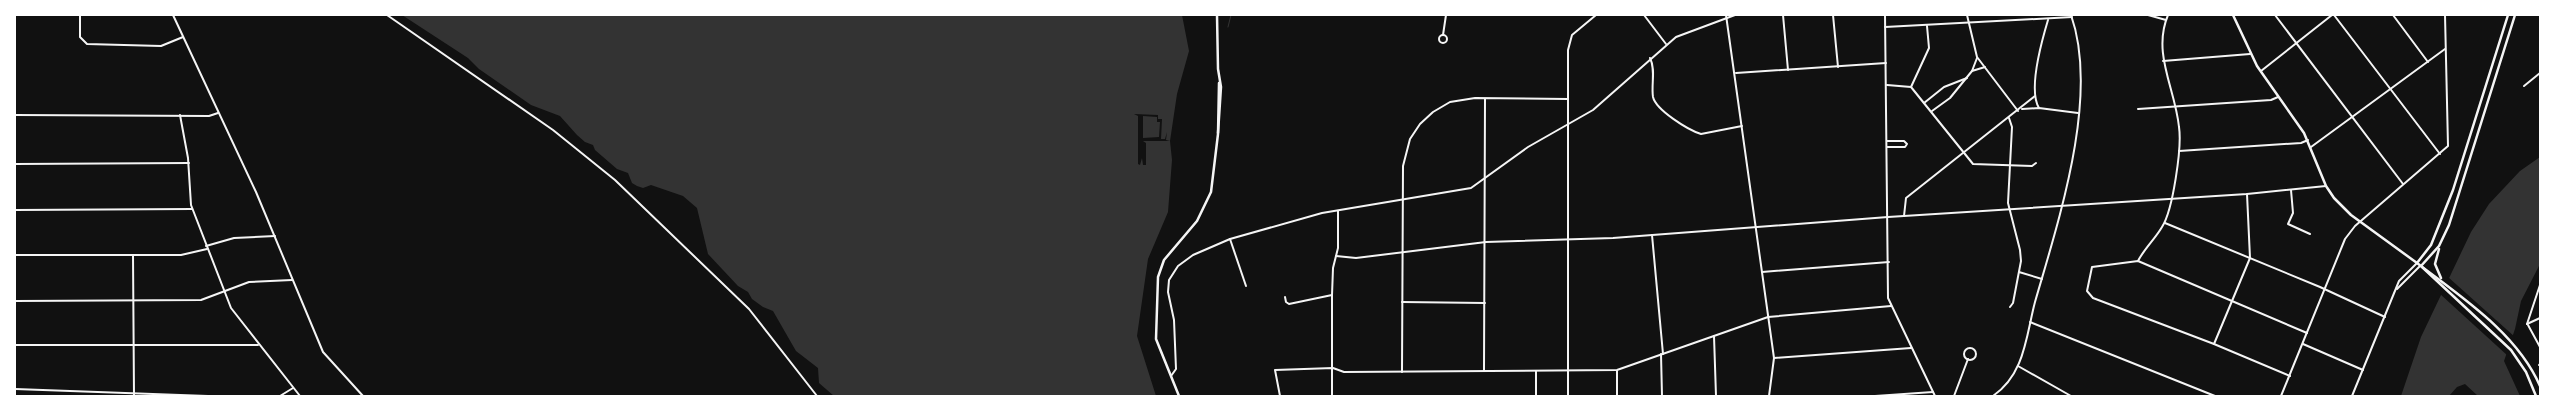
<svg xmlns="http://www.w3.org/2000/svg" width="2555" height="411" font-family="'Nunito Sans',sans-serif">
	<rect width="100%" height="100%" fill="#111"/>
	<g fill="#333">
		<path d="M402 15H1182L1189 51 1177 94 1170 141 1172 160 1168 212 1148 259 1137 336 1156 396H834L819 383 818 368 796 351 773 311 763 307 752 299 748 292 738 286 708 254 697 208 683 196 651 185 643 188 637 186 632 183 628 173 617 169 595 150 593 145 585 142 577 135 560 116 531 105 479 69 468 58Z"/>
		<path d="M2540 157V264L2521 301 2515 329 2504 361 2520 396H2478L2465 384 2457 387 2449 396H2401L2421 337 2471 232 2489 204 2520 171Z"/>
	</g>
	<g fill="#111" fill-rule="evenodd">
		<path d="M1134 114 1158 115V119H1162L1161 139H1165L1167 132 1166 140 1170 141H1143L1146 143V165H1143L1142 158 1140 165 1138 164V116ZM1143 116 1157 117V122H1160L1159 137 1143 138Z"/>
		<path d="M2448 277 2515 337 2508 356 2440 294Z"/>
	</g>
	<g fill="none" stroke-linecap="round" stroke-linejoin="round">
		<path stroke="#333" stroke-width="1" d="M1228 27 1231 15"/>
		<g stroke="#f5f5f5" stroke-width="2">
			<path d="M80 15V37L87 44 161 46 183 37"/>
			<path d="M1644 15 1666 44"/>
			<path d="M1726 15 1774 358 1769 396"/>
			<path d="M1783 15 1788 70"/>
			<path d="M1833 15 1838 67"/>
			<path d="M1885 15 1888 298 1935 396"/>
			<path d="M1967 15 1977 57 2018 111"/>
			<path d="M2148 15 2166 20"/>
			<path d="M2275 15 2403 184"/>
			<path d="M2334 15 2440 154"/>
			<path d="M2393 15 2428 62"/>
			<path d="M1885 27 2072 17"/>
			<circle cx="1443" cy="39" r="4"/>
			<path d="M1443 35 1446 15"/>
			<path d="M1650 58C1656 70 1651 84 1653 97 1656 110 1688 130 1701 134L1742 126"/>
			<path d="M1977 58 1972 71 1985 67"/>
			<path d="M2163 61 2250 54"/>
			<path d="M2261 71 2332 15"/>
			<path d="M1736 73 1886 63"/>
			<path d="M1887 85 1911 87"/>
			<path d="M2524 86 2540 73"/>
			<path d="M1911 87 1973 164 2032 166 2036 163"/>
			<path d="M1911 87 1929 48 1927 26"/>
			<path d="M1924 103 1944 87 1967 78"/>
			<path d="M2039 108C2028 90 2042 40 2048 20"/>
			<path d="M2022 109 2039 108 2078 113"/>
			<path d="M2138 109 2271 100 2278 97"/>
			<path d="M1932 111 1950 98 1972 71"/>
			<path d="M15 115 209 116 218 113"/>
			<path d="M180 115 188 158 191 205 231 308 300 396"/>
			<path d="M2009 118 2012 127 2008 203 2020 250 2021 261 2013 303 2010 307"/>
			<path d="M1887 141H1904L1907 144 1905 147H1887"/>
			<path d="M2311 147 2445 49"/>
			<path d="M2179 151 2301 143 2308 140"/>
			<path d="M15 164 189 163"/>
			<path d="M2291 190 2293 213 2288 224 2310 234"/>
			<path d="M15 210 192 209"/>
			<path d="M1904 216 1906 198 2035 96"/>
			<path d="M2165 223 2320 287 2385 317"/>
			<path d="M1652 235 1663 354"/>
			<path d="M1230 239 1246 286"/>
			<path d="M206 246 234 238 275 236"/>
			<path d="M15 255H181L207 249"/>
			<path d="M133 255 134 396"/>
			<path d="M1336 256 1356 258 1486 242 1613 238 1888 217"/>
			<path d="M2138 261C2144 249 2155 239 2162 227 2173 210 2182 147 2179 127 2175 88 2152 53 2168 15"/>
			<path d="M1762 272 1889 262"/>
			<path d="M2019 272 2042 279"/>
			<path d="M1285 297 1286 302 1289 304 1332 295"/>
			<path d="M15 301 201 300 249 282 292 280"/>
			<path d="M1402 302 1485 303"/>
			<path d="M2030 322 2215 396"/>
			<path d="M2527 324 2540 285"/>
			<path d="M2527 324 2540 318"/>
			<path d="M2528 325 2540 347"/>
			<path d="M1714 336 1716 396"/>
			<path d="M2214 344 2250 258 2247 194"/>
			<path d="M2303 344 2363 370"/>
			<path d="M15 345H258"/>
			<circle cx="1970" cy="354" r="6"/>
			<path d="M1661 354 1662 396"/>
			<path d="M1774 358 1911 348"/>
			<path d="M2539 365 2540 364"/>
			<path d="M2018 366 2071 396"/>
			<path d="M1484 371 1485 99"/>
			<path d="M1536 371V396"/>
			<path d="M1617 371V396"/>
			<path d="M1402 372 1403 166 1410 139 1420 124 1433 112 1450 102 1475 98 1568 99"/>
			<path d="M2290 376 2214 344 2093 298 2087 291 2092 267 2138 261 2307 333"/>
			<path d="M15 389 208 396"/>
			<path d="M280 396 293 388"/>
			<path d="M1280 396 1275 370 1333 368 1344 372 1617 370 1768 317 1891 306"/>
			<path d="M1332 396V295L1333 268 1338 248V211"/>
			<path d="M1568 396V50L1572 35 1596 15"/>
			<path d="M1875 396 1933 392"/>
			<path d="M1954 396 1968 359"/>
			<path d="M2281 396 2345 239 2355 226 2448 146 2445 15"/>
		</g>
		<g stroke="#f5f5f5" stroke-width="2">
			<path d="M173 15 256 192 323 352 363 396"/>
			<path d="M387 15 553 130 615 180 749 309 817 396"/>
			<path d="M1888 217 2247 194 2326 186"/>
			<path d="M2397 289 2420 266"/>
			<path d="M1171 376 1176 369 1174 320 1168 292 1169 280 1178 266 1193 255 1230 239 1322 213 1471 188 1528 147 1593 110 1676 37 1735 15"/>
			<path d="M1993 396C2025 374 2026 336 2035 302 2058 222 2100 97 2071 15"/>
			<path d="M2352 396 2399 281 2417 263"/>
		</g>
		<path stroke="#f5f5f5" stroke-width="2.5" d="M2233 15 2257 66 2304 133 2326 186 2334 198 2351 215 2417 263"/>
		<g stroke="#f5f5f5" stroke-width="2.5">
			<path d="M1217 15 1218 69 1221 87 1218 133"/>
			<path d="M2508 15 2453 190 2431 245 2417 263C2461 297 2517 333 2540 386"/>
			<path d="M2439 249 2435 264 2441 278"/>
			<path d="M2421 266 2439 246 2449 225 2515 15"/>
			<path d="M2422 267 2511 350 2526 372 2536 396"/>
			<path d="M1179 396 1156 339 1158 277 1164 260 1197 221 1211 192 1218 134 1219 83"/>
		</g>
	</g>
	<rect width="2555" height="411" fill="none" stroke="#ffffff" stroke-width="32"/>
</svg>
